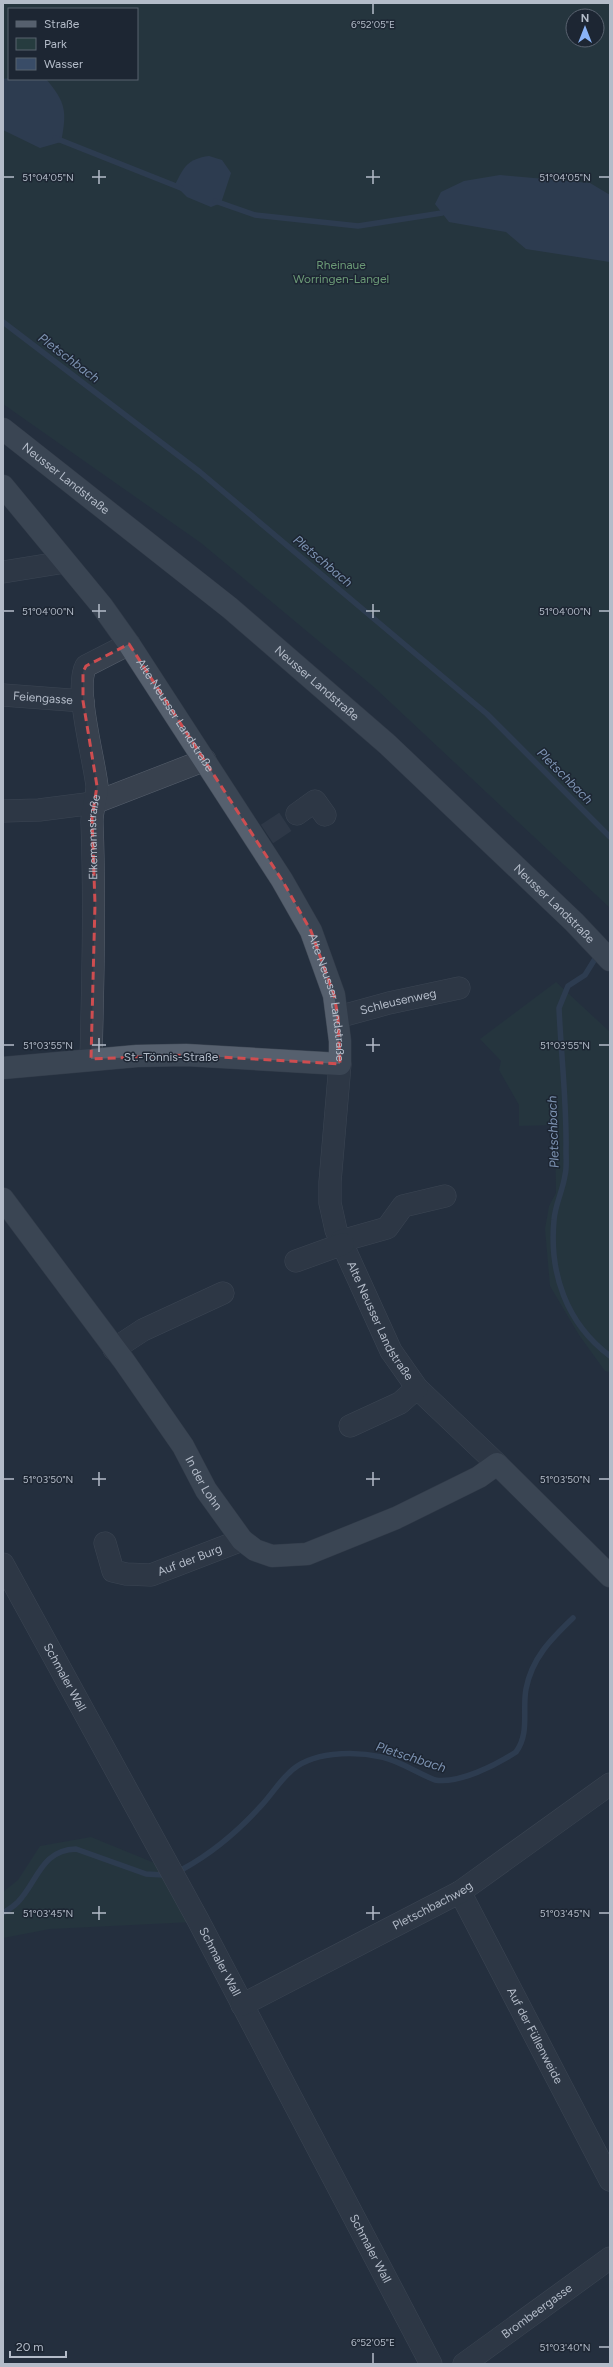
<svg xmlns="http://www.w3.org/2000/svg" width="613" height="2367" font-family="Figtree,sans-serif">
	<rect width="100%" height="100%" fill="#242f3e"/>
	<g fill="#263c3f" fill-rule="evenodd">
		<path d="M3 3H610V908L375 688 201 543 3 404ZM9 9H137V79H9ZM573 16H597V40H573Z"/>
		<path d="M556 982 610 1032V1372L605 1371 579 1335 550 1286 545 1229 549 1206 556 1193 555 1125 519 1126V1105L499 1070 501 1061 480 1039Z"/>
		<path d="M91 1837 157 1864 193 1922 50 1929 3 1938V1892L18 1880 40 1846Z"/>
	</g>
	<g fill="#394c67">
		<path d="M9 78 46 79C66 103 67 111 61 142L40 148 3 130V79Z"/>
		<path d="M209 156 222 160 231 173 221 203 211 207 187 197 175 185C184 166 188 159 209 156Z"/>
		<path d="M500 175 590 183 610 195V262L526 249 506 232 449 222 435 204 441 192 464 181Z"/>
	</g>
	<g fill="none" stroke-linecap="round" stroke-linejoin="round">
		<g stroke="#394c67" stroke-width="5.5">
			<path d="M55 138 181 188"/>
			<path d="M215 201 255 215 358 226 442 213"/>
			<path d="M3 322 200 472 487 714 610 837"/>
			<path d="M598 954 585 975 568 986 559 1008C561 1055 567 1104 566 1151 566 1159 567 1168 565 1175 563 1190 555 1205 554 1220 549 1273 566 1323 610 1356"/>
			<path d="M183 1869C212 1853 237 1832 259 1808 270 1797 278 1783 289 1773 310 1751 354 1751 382 1757 400 1761 417 1773 435 1780 459 1784 496 1765 516 1752 530 1733 522 1710 526 1689 532 1658 551 1639 573 1618"/>
			<path d="M3 1913C8 1910 14 1906 18 1902 38 1881 41 1850 76 1849L146 1874 164 1875"/>
		</g>
		<path stroke="#3a4453" stroke-width="22" stroke-dasharray="22 11" stroke-linecap="butt" d="M267 834 297 814"/>
		<defs>
			<g id="minor">
				<path d="M3 572 65 562"/>
				<path id="s1" d="M3 695 83 701"/>
				<path d="M3 811 39 810 94 803 205 760"/>
				<path d="M297 814 315 801 325 815"/>
				<path id="s2" d="M338 1017 389 1003 459 988"/>
				<path id="s3" d="M91 1059C93 979 95 901 92 822 92 809 97 797 97 786 94 758 74 688 86 666L129 644"/>
				<path id="s4" d="M340 1064 330 1182V1203L336 1230 391 1351 417 1388 497 1464"/>
				<path d="M341 1241 387 1228 403 1206 445 1196"/>
				<path d="M296 1261 343 1244"/>
				<path d="M114 1349 143 1330 223 1293"/>
				<path d="M350 1426 400 1403 417 1388"/>
				<path id="s5" d="M105 1543 113 1571 126 1574 151 1575 242 1540"/>
				<path id="s6" d="M3 1564 198 1920 431 2364"/>
				<path id="s7" d="M460 1892 610 2180"/>
				<path id="s8" d="M242 2005 460 1892 610 1784"/>
				<path id="s9" d="M464 2364 610 2258"/>
			</g>
			<g id="major">
				<path id="s10" d="M3 429 230 608 387 744 574 922 610 960"/>
				<path id="s11" d="M3 486 102 606 129 644 282 880 311 931 334 995 340 1041V1064L186 1055 137 1056 3 1068"/>
				<path id="s12" d="M3 1199 124 1361 183 1446 206 1490 242 1540 255 1550 272 1556 307 1554 396 1518 479 1477 497 1464 610 1576"/>
			</g>
		</defs>
		<use href="#minor" stroke="#565f6c" stroke-width="23"/>
		<use href="#major" stroke="#414a57" stroke-width="23"/>
		<use href="#minor" stroke="#38414e" stroke-width="22"/>
		<use href="#major" stroke="#56606e" stroke-width="22"/>
	</g>
	<path d="M0 0H613V2367H0ZM129 644 282 880 311 931 334 995 338 1017 340 1064 186 1055 91 1059 95 904 92 818 97 786 83 701V672L86 666Z" fill="#242f3e" fill-opacity=".55" fill-rule="evenodd"/>
	<path fill="none" stroke="#ce4d50" stroke-width="3" stroke-dasharray="8 5" stroke-linejoin="round" d="M129 644 282 880 311 931 334 995 338 1017 340 1064 186 1055 91 1059 95 904 92 818 97 786 83 701V672L86 666Z"/>
	<path fill="none" stroke="#b4bcc9" stroke-width="1.5" d="M373 4V14M99 170V184M373 170V184M4 177H14M92 177H106M366 177H380M599 177H609M99 604V618M373 604V618M4 611H14M92 611H106M366 611H380M599 611H609M99 1038V1052M373 1038V1052M4 1045H14M92 1045H106M366 1045H380M599 1045H609M99 1472V1486M373 1472V1486M4 1479H14M92 1479H106M366 1479H380M599 1479H609M99 1906V1920M373 1906V1920M4 1913H14M92 1913H106M366 1913H380M599 1913H609M599 2347H609M373 2353V2363"/>
	<g text-anchor="middle" dominant-baseline="central" stroke-width="3" stroke-linejoin="round" paint-order="stroke">
		<g font-size="12" fill="#6b9a76" stroke="#1d2633">
			<text x="341" y="265">Rheinaue<tspan x="341" dy="14">Worringen-Langel</tspan></text>
		</g>
		<g font-size="12" fill="#b4bcc9" stroke="#1d2633">
			<text stroke="none"><textPath href="#s10" startOffset="80">Neusser Landstraße</textPath></text>
			<text stroke="none"><textPath href="#s10" startOffset="404">Neusser Landstraße</textPath></text>
			<text stroke="none"><textPath href="#s1" startOffset="40">Feiengasse</textPath></text>
			<text stroke="none"><textPath href="#s11" startOffset="287">Alte Neusser Landstraße</textPath></text>
			<text stroke="none"><textPath href="#s3" startOffset="222">Elkemannstraße</textPath></text>
			<text stroke="none"><textPath href="#s10" startOffset="728">Neusser Landstraße</textPath></text>
			<text stroke="none"><textPath href="#s11" startOffset="611">Alte Neusser Landstraße</textPath></text>
			<text stroke="none"><textPath href="#s2" startOffset="62">Schleusenweg</textPath></text>
			<text x="171" y="1057">St.-Tönnis-Straße</text>
			<text stroke="none"><textPath href="#s4" startOffset="268">Alte Neusser Landstraße</textPath></text>
			<text stroke="none"><textPath href="#s12" startOffset="348">In der Lohn</textPath></text>
			<text stroke="none"><textPath href="#s5" startOffset="109">Auf der Burg</textPath></text>
			<text stroke="none"><textPath href="#s6" startOffset="129">Schmaler Wall</textPath></text>
			<text stroke="none"><textPath href="#s8" startOffset="215">Pletschbachweg</textPath></text>
			<text stroke="none"><textPath href="#s6" startOffset="453">Schmaler Wall</textPath></text>
			<text stroke="none"><textPath href="#s7" startOffset="162">Auf der Füllenweide</textPath></text>
			<text stroke="none"><textPath href="#s6" startOffset="777">Schmaler Wall</textPath></text>
			<text stroke="none"><textPath href="#s9" startOffset="90">Brombeergasse</textPath></text>
		</g>
		<g font-size="13" font-style="italic" fill="#7c92b1" stroke="#1d2633">
			<text transform="translate(69 358) rotate(37)">Pletschbach</text>
			<text transform="translate(323 561) rotate(40)">Pletschbach</text>
			<text transform="translate(565 776) rotate(45)">Pletschbach</text>
			<text transform="translate(553 1132) rotate(-92)">Pletschbach</text>
			<text transform="translate(411 1757) rotate(18)">Pletschbach</text>
		</g>
	</g>
	<g font-size="10" text-anchor="middle" fill="#b4bcc9" stroke="#1d2633" stroke-width="3" stroke-linejoin="round" paint-order="stroke">
		<text x="373" y="28">6°52'05"E</text>
		<text x="48" y="181">51°04'05"N</text>
		<text x="565" y="181">51°04'05"N</text>
		<text x="48" y="615">51°04'00"N</text>
		<text x="565" y="615">51°04'00"N</text>
		<text x="48" y="1049">51°03'55"N</text>
		<text x="565" y="1049">51°03'55"N</text>
		<text x="48" y="1483">51°03'50"N</text>
		<text x="565" y="1483">51°03'50"N</text>
		<text x="48" y="1917">51°03'45"N</text>
		<text x="565" y="1917">51°03'45"N</text>
		<text x="373" y="2346">6°52'05"E</text>
		<text x="565" y="2351">51°03'40"N</text>
	</g>
	<rect width="613" height="2367" fill="none" stroke="#b4bcc9" stroke-width="8"/>
	<rect x="8" y="8" width="130" height="72" fill="#1d2633" stroke="#59626f"/>
	<rect x="16" y="21" width="20" height="6" fill="#56606e" stroke="#59626f"/>
	<text x="44" y="28" font-size="12" fill="#b4bcc9">Straße</text>
	<rect x="16" y="38" width="20" height="12" fill="#263c3f" stroke="#59626f"/>
	<text x="44" y="48" font-size="12" fill="#b4bcc9">Park</text>
	<rect x="16" y="58" width="20" height="12" fill="#394c67" stroke="#59626f"/>
	<text x="44" y="68" font-size="12" fill="#b4bcc9">Wasser</text>
	<g transform="translate(585 28)"><circle r="19" fill="#1d2633" stroke="#59626f"/>
	<path d="M0-3L7 15L0 10L-7 15Z" fill="#8ab4f8"/>
	<text y="-6" font-size="11" font-weight="bold" text-anchor="middle" fill="#b4bcc9">N</text>
	</g>
	<path d="M10 2351v6h56v-6" fill="none" stroke="#b4bcc9" stroke-width="2"/>
	<text x="16" y="2351" font-size="12" fill="#b4bcc9" stroke="#1d2633" stroke-width="3" paint-order="stroke">20 m</text>
</svg>
